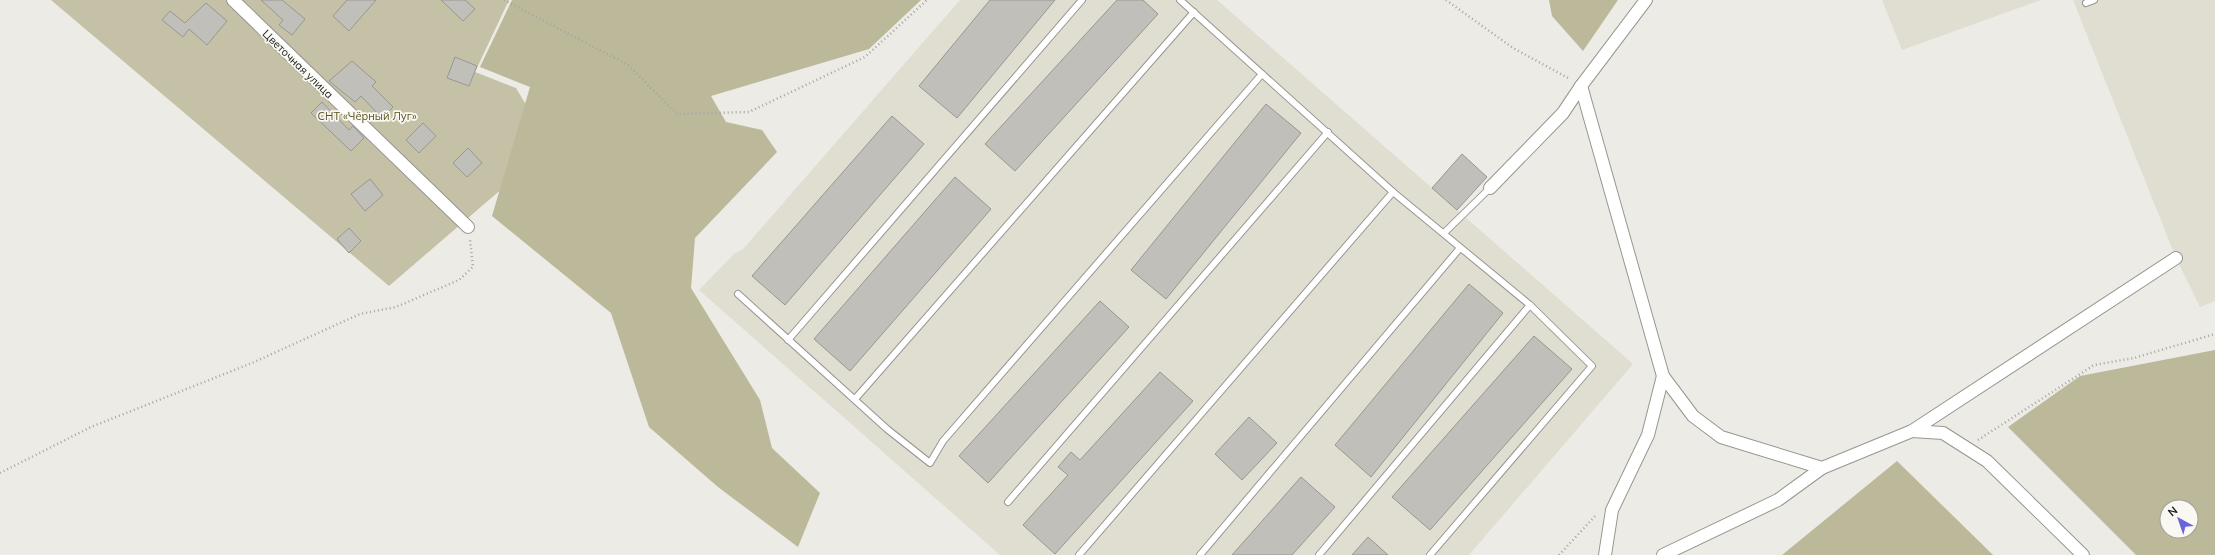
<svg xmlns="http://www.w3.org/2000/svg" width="2215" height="555" font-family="Mulish,sans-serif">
	<rect width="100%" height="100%" fill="#ecebe5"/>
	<g fill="#e0ded1">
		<path d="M960 0H1217L1633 364 1469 555H1000L699 290 734 254 743 249Z"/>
		<path d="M1882 0H2041L1902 50Z"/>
		<path d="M2073 0H2215V301L2200 307 2176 258Z"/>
	</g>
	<path fill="#c5c1a6" d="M51 0H509L475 72 516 88 553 150 497 193 389 286Z"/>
	<g fill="#bcb89a" fill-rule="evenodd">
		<path d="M512 0H921L869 49 711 96 726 122 762 130 777 152 695 238 691 288 760 400 772 448 820 493 798 547 718 487 649 427 611 313 492 216 530 87 480 67Z"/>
		<path d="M1549 0H1618L1583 51 1552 16Z"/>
		<path d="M2215 350V555H2136L2008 427 2080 376ZM2167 507H2191V531H2167Z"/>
		<path d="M1897 461 1993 555H1782Z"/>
	</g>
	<g fill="#c0bfba" stroke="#979791">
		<path d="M261 0H282L305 19 292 35 279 25 283 20Z"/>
		<path d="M347 0H376L349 31 333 16Z"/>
		<path d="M441 0H465L475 9 463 21Z"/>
		<path d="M990 0H1055L957 118 919 86Z"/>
		<path d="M1117 0H1143L1158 14 1015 171 985 144Z"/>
		<path d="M206 3 227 21 207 45 189 29 183 37 162 20 170 11 185 23Z"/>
		<path d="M455 57 477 66 469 86 447 78Z"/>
		<path d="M352 61 376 82 372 86 393 107 382 118 361 96 355 102 329 81Z"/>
		<path d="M322 102 349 130 353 126 364 138 351 151 311 113Z"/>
		<path d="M1266 104 1301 133 1166 299 1131 270Z"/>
		<path d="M892 116 924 144 785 305 752 276Z"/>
		<path d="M423 123 436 136 419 153 406 140Z"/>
		<path d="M468 148 482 163 467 177 453 163Z"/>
		<path d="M1462 154 1487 177 1457 210 1432 188Z"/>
		<path d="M955 177 991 209 850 371 814 339Z"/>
		<path d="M370 179 383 195 365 211 351 194Z"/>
		<path d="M349 228 361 241 349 253 337 239Z"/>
		<path d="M1469 284 1503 313 1371 477 1335 445Z"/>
		<path d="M1100 301 1129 327 988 483 959 456Z"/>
		<path d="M1534 336 1572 369 1430 530 1392 497Z"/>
		<path d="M1160 372 1193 401 1055 554 1023 525 1068 475 1058 467 1071 452 1080 460Z"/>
		<path d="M1249 417 1277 443 1242 480 1215 454Z"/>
		<path d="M1301 477 1335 507 1292 555H1232Z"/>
		<path d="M1368 537 1388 555H1352Z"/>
	</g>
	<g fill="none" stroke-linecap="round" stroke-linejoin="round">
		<defs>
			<g id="service">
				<path d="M1180 0 1393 192 1530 305 1592 366 1430 555"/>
				<path d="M2086 3 2094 0"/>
				<path d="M1444 233 1490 188"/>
				<path d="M738 294 887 429 930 463 943 441 1262 74"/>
				<path d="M788 340 1082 0"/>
				<path d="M855 399 1194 12"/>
				<path d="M1008 502 1328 132"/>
				<path d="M1079 555 1393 192"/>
				<path d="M1200 555 1460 248"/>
				<path d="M1319 555 1530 305"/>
			</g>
			<g id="minor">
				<path d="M233 0 468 227"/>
				<path d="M1581 86 1663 376 1693 416 1721 437 1822 468 1912 431 2176 258"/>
				<path d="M1490 188 1563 113 1581 86 1646 0"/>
				<path d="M1912 431 1943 433 1987 461 2083 555"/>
				<path d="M1605 555 1612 510 1648 435 1663 376"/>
				<path d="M1663 555 1778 500 1822 468"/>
			</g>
		</defs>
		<use href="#service" stroke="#979691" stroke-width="8"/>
		<use href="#minor" stroke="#979691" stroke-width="14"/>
		<g stroke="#a6a5a1" stroke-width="2.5" stroke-dasharray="1 3" stroke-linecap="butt">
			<path d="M504 0 628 65 677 114 749 112 865 57 927 0"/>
			<path d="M1446 0 1513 48 1570 79"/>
			<path d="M1978 440 2094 365 2134 358 2215 334"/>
			<path d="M0 473 91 427 252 363 360 314 396 307 459 280 473 267 470 239"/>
			<path d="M1559 555 1597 514"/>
		</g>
		<use href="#service" stroke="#fff" stroke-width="6"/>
		<use href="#minor" stroke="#fff" stroke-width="12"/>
	</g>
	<g text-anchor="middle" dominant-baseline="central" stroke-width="3.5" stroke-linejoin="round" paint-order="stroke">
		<g font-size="11" fill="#1a1917" stroke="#f9f8f2">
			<text transform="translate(298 64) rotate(44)">Цветочная улица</text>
		</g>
		<g font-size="11" fill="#59521f" stroke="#f9f8f2">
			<text x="367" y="116">СНТ «Чёрный Луг»</text>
		</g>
	</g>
	<g transform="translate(2179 519) rotate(320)"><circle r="19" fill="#f9f8f2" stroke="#a09f9a"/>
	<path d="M0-3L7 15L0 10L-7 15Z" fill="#6a63dd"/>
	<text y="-6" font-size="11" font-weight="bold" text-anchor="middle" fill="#1a1917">N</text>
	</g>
</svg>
